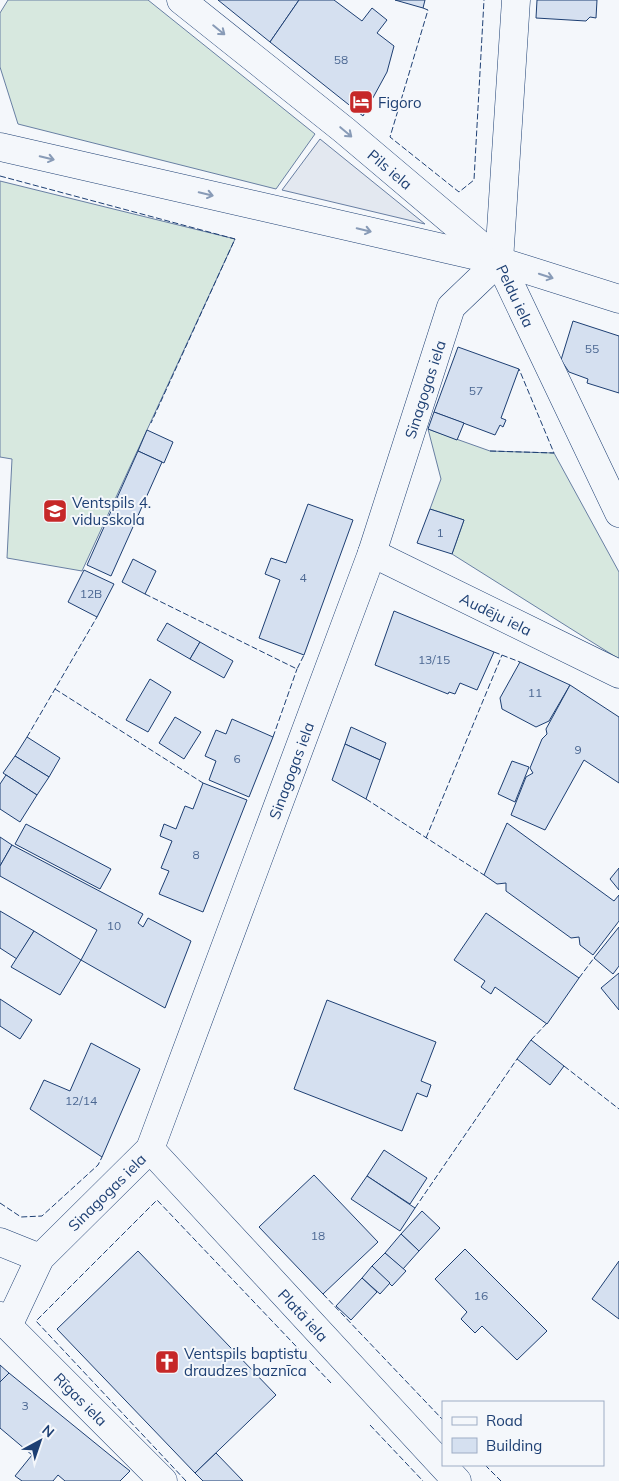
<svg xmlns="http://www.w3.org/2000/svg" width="619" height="1481" font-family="Mulish,sans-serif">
	<rect width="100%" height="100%" fill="#f4f7fb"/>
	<g fill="#d7e8df" stroke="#687fa3">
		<path d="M8 0H148L315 134 276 189 18 124 0 67V13Z"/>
		<path d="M0 181 235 239 82 571 7 558 12 459 0 457Z"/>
		<path d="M428 429 490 451 554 453 619 572V659L452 554 464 520 430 509 441 479Z"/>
	</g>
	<path fill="#e3e8f0" stroke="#687fa3" d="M320 139 425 224 282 190Z"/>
	<g fill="#d5e0f0" stroke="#1d3f73">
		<path d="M218 0H299L270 42Z"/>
		<path d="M299 0H334L362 21 372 8 387 20 377 33 394 46 387 72 363 116 270 42Z"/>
		<path d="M395 0H425L423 8Z"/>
		<path d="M537 0H597L596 18 590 17 586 21 536 18Z"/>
		<path d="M573 321 619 336V393L587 383 588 379 569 372 561 360Z"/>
		<path d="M458 347 519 369 501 418 506 420 503 427 500 425 495 435 434 412Z"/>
		<path d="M434 412 464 423 457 440 428 429Z"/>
		<path d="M147 430 173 442 164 463 138 451Z"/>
		<path d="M138 451 162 462 111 576 87 565Z"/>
		<path d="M308 504 353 520 304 655 259 638 280 580 265 574 271 558 286 563Z"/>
		<path d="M430 509 464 520 452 554 417 543Z"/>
		<path d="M133 559 156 571 145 594 122 582Z"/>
		<path d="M84 570 114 584 97 617 68 602Z"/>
		<path d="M394 611 494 652 477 690 460 683 455 694 449 692 448 694 375 665Z"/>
		<path d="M167 623 200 642 190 659 157 640Z"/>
		<path d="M200 642 233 661 224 678 190 659Z"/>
		<path d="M520 662 570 685 549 721 536 727 502 709 500 698Z"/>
		<path d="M150 679 171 692 148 732 126 720Z"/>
		<path d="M570 685 619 717V783L584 760 545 830 511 815 526 777 533 773 530 768 542 739 547 734 546 729Z"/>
		<path d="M175 717 201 732 184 759 159 743Z"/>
		<path d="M232 719 273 737 249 797 209 780 216 761 205 756 216 730 226 734Z"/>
		<path d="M351 727 386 743 380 760 345 744Z"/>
		<path d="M27 737 60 758 49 777 15 756Z"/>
		<path d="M345 744 380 760 366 799 332 780Z"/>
		<path d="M15 756 49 777 37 795 3 773Z"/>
		<path d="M512 761 529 767 515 802 498 794Z"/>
		<path d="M6 775 37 795 20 822 0 809V784Z"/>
		<path d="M203 783 247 800 203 912 159 894 169 871 161 868 172 841 160 836 164 824 176 829 185 806 193 809Z"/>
		<path d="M507 823 614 901 619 895V921L593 955 580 945 579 937 571 938 506 891V883L497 884 484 875Z"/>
		<path d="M26 824 111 869 100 889 15 844Z"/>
		<path d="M0 837 12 845 0 866Z"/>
		<path d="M12 845 143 914 138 923 143 927 148 918 191 941 165 1008 81 960 97 930 0 876V866Z"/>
		<path d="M619 868V890L610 879Z"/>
		<path d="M0 911 34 931 17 959 0 948Z"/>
		<path d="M486 913 579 978 547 1024 495 987 491 994 481 987 485 981 454 960Z"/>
		<path d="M619 927V966L613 974 594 958Z"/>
		<path d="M34 931 81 960 60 995 11 967Z"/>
		<path d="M619 973V1010L601 988Z"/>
		<path d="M0 999 32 1020 20 1039 0 1026Z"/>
		<path d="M327 1000 436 1042 421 1081 431 1085 427 1097 417 1093 402 1131 294 1089Z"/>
		<path d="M531 1040 564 1066 550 1085 517 1059Z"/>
		<path d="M91 1043 140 1069 102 1157 30 1109 44 1080 70 1091Z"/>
		<path d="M384 1150 427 1178 410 1204 367 1176Z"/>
		<path d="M314 1175 378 1242 323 1294 259 1227Z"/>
		<path d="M367 1176 415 1208 400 1231 351 1199Z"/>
		<path d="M422 1211 440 1228 419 1251 401 1234Z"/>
		<path d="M401 1234 419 1251 403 1269 385 1253Z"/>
		<path d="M465 1249 547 1331 517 1360 482 1326 475 1333 461 1319 467 1312 435 1279Z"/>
		<path d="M138 1251 276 1395 195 1473 57 1329Z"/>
		<path d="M385 1253 406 1271 392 1286 372 1266Z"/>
		<path d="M619 1261V1319L592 1299Z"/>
		<path d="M372 1266 390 1283 380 1294 362 1278Z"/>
		<path d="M362 1278 377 1292 351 1320 336 1306Z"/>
		<path d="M0 1365 9 1373 0 1382Z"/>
		<path d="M9 1373 116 1460 130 1471 120 1481H65L58 1475 53 1481H22L15 1476 32 1455 0 1428V1382Z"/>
		<path d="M216 1453 243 1481H203L195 1473Z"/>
	</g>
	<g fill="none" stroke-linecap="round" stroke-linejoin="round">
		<defs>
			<g id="minor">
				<path id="s1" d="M181 0 344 130 499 261 619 299"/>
				<path id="s2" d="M516 0 499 261 619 513"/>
				<path d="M0 147 495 260"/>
				<path id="s3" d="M372 553 619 674"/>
				<path id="s4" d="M150 1149 457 1481"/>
				<path d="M0 1242 40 1258"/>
				<path id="s5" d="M0 1316 8 1326 163 1481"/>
				<path id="s6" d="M8 1326 40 1258 150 1149 372 553 451 307 499 261"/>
			</g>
		</defs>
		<use href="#minor" stroke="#1d3f73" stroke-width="29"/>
		<use href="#minor" stroke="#f4f7fb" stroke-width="28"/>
		<g stroke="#1d3f73" stroke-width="1" stroke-dasharray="6 2.5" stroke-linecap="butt">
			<path d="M423 8 428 10 390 137 459 192 474 180 484 0"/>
			<path d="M0 176 235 239 151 423"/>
			<path d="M490 451 554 453 519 369"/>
			<path d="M145 594 297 669 304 655"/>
			<path d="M494 652 520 662"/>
			<path d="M55 689 203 783"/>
			<path d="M27 737 97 617"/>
			<path d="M273 737 297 669"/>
			<path d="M366 799 484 875"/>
			<path d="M426 838 502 655"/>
			<path d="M579 978 594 958"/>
			<path d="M531 1040 548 1022"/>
			<path d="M564 1066 619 1109"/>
			<path d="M0 1203 21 1217 42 1216 98 1165 102 1157"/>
			<path d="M415 1208 517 1059"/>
			<path d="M323 1294 443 1420"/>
			<path d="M370 1425 423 1481"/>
			<path d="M485 1465 501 1481"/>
			<path d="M186 1481 36 1321 157 1200 331 1383"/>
		</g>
	</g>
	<defs><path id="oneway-shaft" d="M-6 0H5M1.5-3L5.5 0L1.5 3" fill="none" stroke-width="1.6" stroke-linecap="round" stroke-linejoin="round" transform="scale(1.25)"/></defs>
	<g stroke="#889bb7">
		<use href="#oneway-shaft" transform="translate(219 30) rotate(39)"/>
		<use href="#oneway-shaft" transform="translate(346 132) rotate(40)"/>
		<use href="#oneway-shaft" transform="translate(47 158) rotate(13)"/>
		<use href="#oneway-shaft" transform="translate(206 194) rotate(13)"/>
		<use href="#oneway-shaft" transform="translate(364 230) rotate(13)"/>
		<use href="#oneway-shaft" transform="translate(546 276) rotate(18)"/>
	</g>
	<defs>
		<symbol id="hotel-square" viewBox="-11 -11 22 22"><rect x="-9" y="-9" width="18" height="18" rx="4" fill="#c62828" stroke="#f4f7fb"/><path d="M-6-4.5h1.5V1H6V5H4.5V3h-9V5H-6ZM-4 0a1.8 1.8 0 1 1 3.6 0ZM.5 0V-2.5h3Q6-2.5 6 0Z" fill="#fff"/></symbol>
		<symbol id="school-square" viewBox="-11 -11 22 22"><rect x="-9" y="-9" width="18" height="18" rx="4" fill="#c62828" stroke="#f4f7fb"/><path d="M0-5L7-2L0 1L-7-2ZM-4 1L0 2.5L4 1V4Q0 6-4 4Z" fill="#fff"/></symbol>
		<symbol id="church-square" viewBox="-11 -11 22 22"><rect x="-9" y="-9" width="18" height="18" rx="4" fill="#c62828" stroke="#f4f7fb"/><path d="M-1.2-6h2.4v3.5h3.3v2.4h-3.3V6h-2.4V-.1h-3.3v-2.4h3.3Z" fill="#fff"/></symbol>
	</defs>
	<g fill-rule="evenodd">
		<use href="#hotel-square" x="347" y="88" width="28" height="28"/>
		<use href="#school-square" x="41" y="497" width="28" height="28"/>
		<use href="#church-square" x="153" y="1348" width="28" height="28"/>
	</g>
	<g text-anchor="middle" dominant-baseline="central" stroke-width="4" stroke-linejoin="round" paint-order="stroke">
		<g font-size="12" fill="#4b6792">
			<text x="341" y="59">58</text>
			<text x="592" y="348">55</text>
			<text x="476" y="390">57</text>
			<text x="440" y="532">1</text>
			<text x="303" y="577">4</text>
			<text x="91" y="593">12B</text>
			<text x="434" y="659">13/15</text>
			<text x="535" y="692">11</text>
			<text x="578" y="749">9</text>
			<text x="237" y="758">6</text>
			<text x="196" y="854">8</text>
			<text x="114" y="925">10</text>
			<text x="81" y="1100">12/14</text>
			<text x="318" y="1235">18</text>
			<text x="481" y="1295">16</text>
			<text x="25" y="1405">3</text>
		</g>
		<g font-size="15" fill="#1d3f73" stroke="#f4f7fb" text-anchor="start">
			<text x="378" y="102">Figoro</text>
			<text x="72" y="502">Ventspils 4.<tspan x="72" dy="17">vidusskola</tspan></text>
			<text x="184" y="1353">Ventspils baptistu<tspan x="184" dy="17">draudzes baznīca</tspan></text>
		</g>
		<g font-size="15" fill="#1d3f73" stroke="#f4f7fb">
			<text stroke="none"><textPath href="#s1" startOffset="269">Pils iela</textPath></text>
			<text stroke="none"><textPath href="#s2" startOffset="300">Peldu iela</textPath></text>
			<text stroke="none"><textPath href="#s6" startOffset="1038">Sinagogas iela</textPath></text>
			<text stroke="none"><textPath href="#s3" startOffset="138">Audēju iela</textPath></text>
			<text stroke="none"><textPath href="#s6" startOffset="634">Sinagogas iela</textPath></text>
			<text stroke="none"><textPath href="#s6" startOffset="169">Sinagogas iela</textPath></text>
			<text stroke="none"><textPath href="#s4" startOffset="226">Platā iela</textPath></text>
			<text stroke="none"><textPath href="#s5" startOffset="116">Rīgas iela</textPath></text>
		</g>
	</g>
	<rect x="442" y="1401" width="162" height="65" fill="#f4f7fb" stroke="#9eadc5"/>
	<rect x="452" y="1417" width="25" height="8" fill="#f4f7fb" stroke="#9eadc5"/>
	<text x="486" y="1426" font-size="15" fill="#1d3f73">Road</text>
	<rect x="452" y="1438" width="25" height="15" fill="#d5e0f0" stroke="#9eadc5"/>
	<text x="486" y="1451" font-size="15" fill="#1d3f73">Building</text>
	<g transform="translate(40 1441) rotate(40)" stroke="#f4f7fb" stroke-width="4" paint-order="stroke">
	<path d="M0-4L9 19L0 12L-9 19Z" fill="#1d3f73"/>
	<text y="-8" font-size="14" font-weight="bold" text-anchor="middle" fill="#1d3f73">N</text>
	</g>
</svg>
